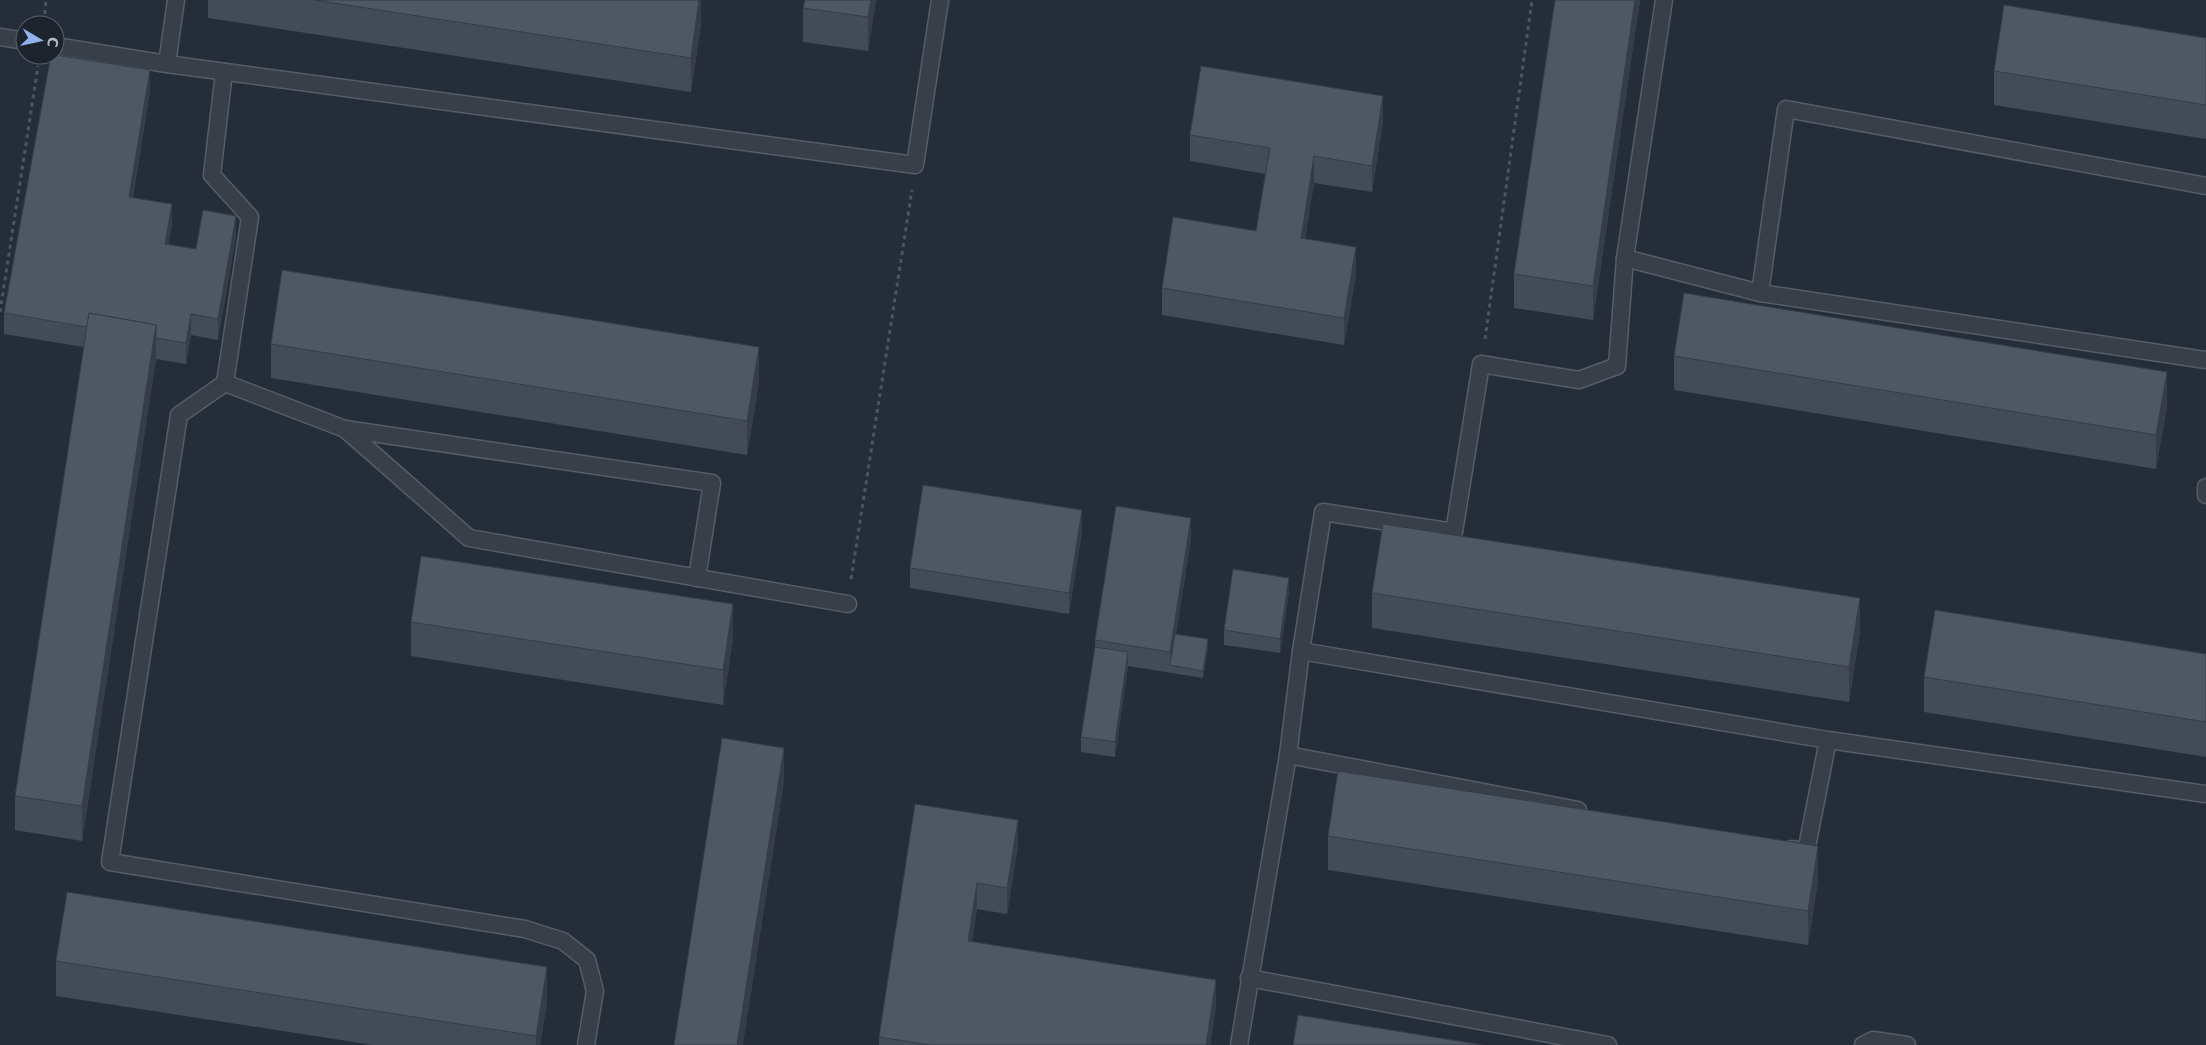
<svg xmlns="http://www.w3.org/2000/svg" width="2206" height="1045" font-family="'DejaVu Sans',sans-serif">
	<rect width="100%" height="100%" fill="#252d38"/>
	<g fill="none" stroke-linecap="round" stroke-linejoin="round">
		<defs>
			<g id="service">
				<path d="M0 37 25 41"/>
				<path d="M55 46 167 64 915 165 940 0"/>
				<path d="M167 64 176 0"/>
				<path d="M224 72 212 175 250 217 225 383 345 429 712 483 697 578"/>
				<path d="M1625 258 1760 293 2206 360"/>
				<path d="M1760 293 1786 109 2206 186"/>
				<path d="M225 383 179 415 110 862 525 929 563 941 587 960 595 991 586 1045"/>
				<path d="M345 429 469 538 848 604"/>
				<path d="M2206 487V495"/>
				<path d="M1301 651 1828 740 2206 794"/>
				<path d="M1288 755 1578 810"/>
				<path d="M1792 849 1806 852 1828 740"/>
				<path d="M1249 978 1608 1045"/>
				<path d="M1239 1045 1288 755 1301 651 1323 512 1454 532 1481 364 1579 380 1617 366 1625 258 1664 0"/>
				<path d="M1863 1045 1873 1040 1907 1045"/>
			</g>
		</defs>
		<use href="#service" stroke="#565d67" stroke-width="19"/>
		<g stroke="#48585b" stroke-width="3" stroke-dasharray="4 4" stroke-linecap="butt">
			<path d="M44 22 46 0"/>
			<path d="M0 312 38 66"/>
			<path d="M1485 339 1532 0"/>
			<path d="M851 579 912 190"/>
		</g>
		<use href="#service" stroke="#383f49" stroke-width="16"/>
	</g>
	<g fill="#434b56">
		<path d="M208 0H701V24L691 92 208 18Z"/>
		<path d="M805 0H876L868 51 803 42V8Z"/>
		<path d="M1640 0 1593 320 1514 308V274Z"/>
		<path d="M2206 38V139L1994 105V71Z"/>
		<path d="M150 91 133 197 172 224 168 244 196 249 236 236 218 340 191 335 186 364 156 359 82 841 15 830V796L84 347 4 334V313Z"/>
		<path d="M1383 122 1372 192 1314 183 1305 239 1356 274 1344 345 1162 315V288L1256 231 1265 174 1190 161V135Z"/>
		<path d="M271 344 759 382 747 455 271 378Z"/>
		<path d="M1674 356 2167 407 2156 469 1674 390Z"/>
		<path d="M1082 531 1069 614 910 588V568Z"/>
		<path d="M1191 539 1176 634 1208 647 1203 678 1128 666 1115 757 1081 752V737L1095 647V640Z"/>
		<path d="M1289 592 1280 653 1224 645V630Z"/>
		<path d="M1372 593 1860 632 1849 702 1372 628Z"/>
		<path d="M411 622 733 639 723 705 411 656Z"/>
		<path d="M2206 654V757L1924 712V677Z"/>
		<path d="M915 804 1018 846 1007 914 977 909 972 941 1216 1006 1210 1045H879V1037Z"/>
		<path d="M1328 836 1818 881 1808 945 1328 870Z"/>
		<path d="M56 961 547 1002 540 1045H373L56 996Z"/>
	</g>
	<g fill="#373d46">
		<path d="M699 0H701V24L691 92V58Z"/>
		<path d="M871 0H876L868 51V17Z"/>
		<path d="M1635 0H1640L1593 320V286Z"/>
		<path d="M150 70V91L129 217V197Z"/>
		<path d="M1383 96V122L1372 192V166Z"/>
		<path d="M1314 156V183L1301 264V238Z"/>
		<path d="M172 204V224L165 264V244Z"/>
		<path d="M236 216V236L218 340V319Z"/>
		<path d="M1356 247V274L1344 345V318Z"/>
		<path d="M191 314V335L186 364V343Z"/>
		<path d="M156 325V359L82 841V806Z"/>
		<path d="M759 347V382L747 455V421Z"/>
		<path d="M2167 372V407L2156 469V435Z"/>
		<path d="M1082 510V531L1069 614V593Z"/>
		<path d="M1191 518V539L1171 666 1170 665V652Z"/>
		<path d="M1289 578V592L1280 653V639Z"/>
		<path d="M1860 598V632L1849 702V667Z"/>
		<path d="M733 604V639L723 705V670Z"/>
		<path d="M1208 639V647L1203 678V671Z"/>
		<path d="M1128 652V666L1115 757V742Z"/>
		<path d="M784 748V783L743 1045H737Z"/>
		<path d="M1018 820V846L1007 914V888Z"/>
		<path d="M1818 846V881L1808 945V911Z"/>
		<path d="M977 883V909L968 967V941Z"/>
		<path d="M547 967V1002L540 1045H536V1036Z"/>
		<path d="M1216 980V1006L1210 1045H1206Z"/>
	</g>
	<g fill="#4e5764" stroke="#373d46">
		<path d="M314 0H699L691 58Z"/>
		<path d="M805 0H871L868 17 803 8Z"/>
		<path d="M1555 0H1635L1593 286 1514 274Z"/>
		<path d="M2004 5 2206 38V105L1994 71Z"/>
		<path d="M51 55H55L150 70 129 197 172 204 165 244 196 249 203 210 236 216 218 319 191 314 186 343 156 338V325L89 313 87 327 4 313Z"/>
		<path d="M1201 66 1383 96 1372 166 1314 156 1301 238 1356 247 1344 318 1162 288 1173 217 1256 231 1270 148 1190 135Z"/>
		<path d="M282 270 759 347 747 421 271 344Z"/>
		<path d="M1684 293 2167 372 2156 435 1674 356Z"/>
		<path d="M89 313 156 325 82 806 15 796Z"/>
		<path d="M923 485 1082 510 1069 593 910 568Z"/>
		<path d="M1116 506 1191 518 1170 652 1095 640Z"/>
		<path d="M1383 524 1860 598 1849 667 1372 593Z"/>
		<path d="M421 556 733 604 723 670 411 622Z"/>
		<path d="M1233 569 1289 578 1280 639 1224 630Z"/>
		<path d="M1935 610 2206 654V722L1924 677Z"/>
		<path d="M1175 634 1208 639 1203 671 1170 665Z"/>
		<path d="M1095 647 1128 652 1115 742 1081 737Z"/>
		<path d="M722 738 784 748 737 1045H674Z"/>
		<path d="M1338 771 1818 846 1808 911 1328 836Z"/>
		<path d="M915 804 1018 820 1007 888 977 883 968 941 1216 980 1206 1045H931L879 1037Z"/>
		<path d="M67 892 547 967 536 1036 56 961Z"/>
		<path d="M1298 1015 1483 1045H1293Z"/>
	</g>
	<g transform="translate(40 40) rotate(99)"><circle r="24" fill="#1d242e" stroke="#59606a"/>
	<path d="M0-4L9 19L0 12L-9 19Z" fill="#92b2ec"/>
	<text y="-8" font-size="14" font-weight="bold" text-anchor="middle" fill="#b4bac5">С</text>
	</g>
</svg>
